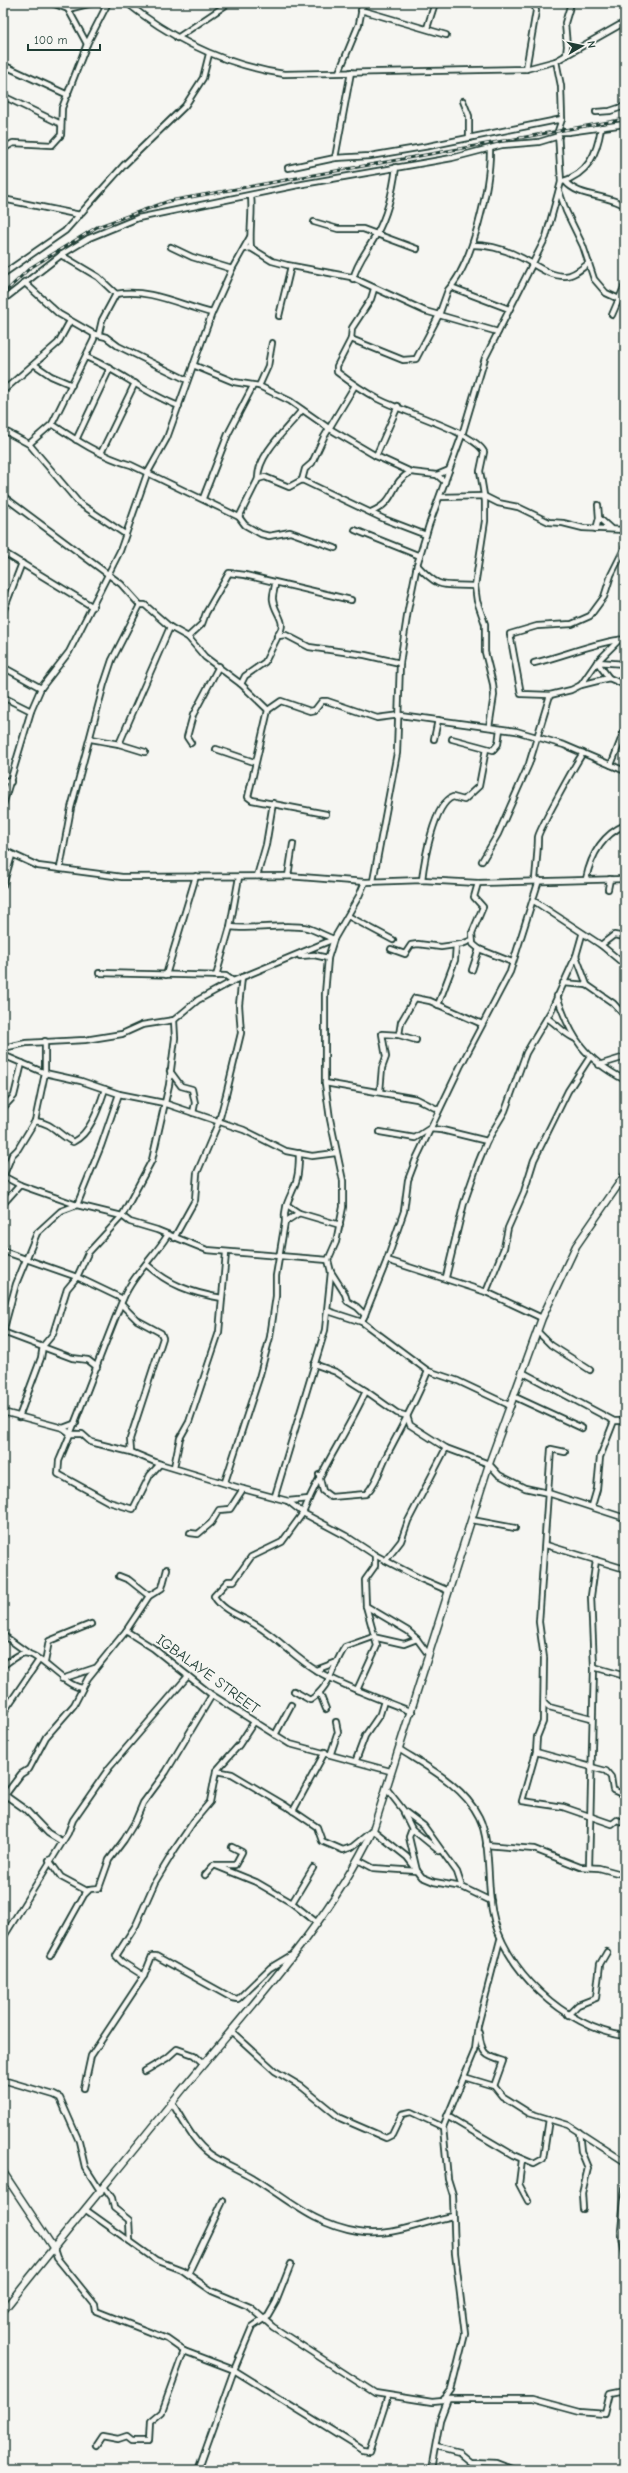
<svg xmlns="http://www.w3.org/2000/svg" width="628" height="2473" font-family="'Comic Neue',sans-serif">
	<rect width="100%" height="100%" fill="#f6f6f2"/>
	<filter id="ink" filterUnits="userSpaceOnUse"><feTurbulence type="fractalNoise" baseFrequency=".025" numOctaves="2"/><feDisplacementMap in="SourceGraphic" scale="8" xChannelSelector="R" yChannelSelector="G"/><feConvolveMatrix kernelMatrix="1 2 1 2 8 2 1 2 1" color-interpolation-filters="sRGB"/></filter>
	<g filter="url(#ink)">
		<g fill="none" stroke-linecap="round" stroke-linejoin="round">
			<defs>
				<g id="street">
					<path d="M52 3 68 9 92 3"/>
					<path d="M100 3 105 7"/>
					<path d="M127 3C173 40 225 65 284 74L526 69 556 61 625 22"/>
					<path d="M68 9 87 44"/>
					<path d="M361 10 446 35"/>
					<path d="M427 28 435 3"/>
					<path d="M177 38 229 3"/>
					<path d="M566 55 567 46 565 23 571 3"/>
					<path d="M3 65 68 95"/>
					<path d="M526 69 536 11 534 3"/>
					<path d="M339 72 359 24 363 3"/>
					<path d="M3 96 61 124"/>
					<path d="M463 101 469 116V138"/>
					<path d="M596 112 610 111 625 106"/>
					<path d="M558 132H568L625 124"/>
					<path d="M3 149 13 143 52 145 61 135 62 108 87 44 108 3"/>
					<path d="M335 158 351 72"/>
					<path d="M288 168 335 158 370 156 429 146 562 119"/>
					<path d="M565 181C578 198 608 194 625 206"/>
					<path d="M561 182C588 174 597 154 601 128"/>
					<path d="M559 191 566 211 583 246 594 279 606 293 619 299"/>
					<path d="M3 199 80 215"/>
					<path d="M314 222 338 229H363L417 249"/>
					<path d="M473 245C488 245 506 250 520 257 535 264 548 276 565 276 574 276 582 268 589 263"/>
					<path d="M171 247 192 257 232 269"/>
					<path d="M251 248C249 230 253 214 251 196"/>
					<path d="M244 249 251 248 272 261 287 265 351 277 425 311 498 332"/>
					<path d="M61 255 98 277 116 294C149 288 180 305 212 313"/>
					<path d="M3 274 65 231 124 165 185 106 203 78 209 54"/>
					<path d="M353 279C357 262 368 250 376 235 388 214 393 191 396 167"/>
					<path d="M24 282 59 314 94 334V339L52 424 29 444"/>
					<path d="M451 287 509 309"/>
					<path d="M374 289 371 299 352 328 351 339 337 366V372C350 382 363 391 378 399 400 411 474 432 484 452L480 471 485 501V521L475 586 477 601 485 624V652L493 684 494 695 489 727"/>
					<path d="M3 300 61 255 89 238 138 218 303 184 452 158 502 145 539 142 559 136"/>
					<path d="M612 315 625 285"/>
					<path d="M279 316 291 266"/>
					<path d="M99 333 102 320 116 294"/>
					<path d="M94 334 106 337 118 346 187 380"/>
					<path d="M351 339 403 360 416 359 439 315 448 290C473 264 490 186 490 150"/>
					<path d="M86 357C118 370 146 394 179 406"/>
					<path d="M35 365 51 376 72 385"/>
					<path d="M193 365 234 382 259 386 290 401 330 429 376 456 411 472 437 475 445 482"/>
					<path d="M259 386 268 366 272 343"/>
					<path d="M3 391 58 343 70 321"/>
					<path d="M52 424C76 440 102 457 131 465L239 517 245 525 261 534 269 536 290 532 335 548"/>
					<path d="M3 430 29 444 79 503 125 534"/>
					<path d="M76 440 110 368"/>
					<path d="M101 453 135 383"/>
					<path d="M376 456 398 406"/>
					<path d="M437 475 449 470"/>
					<path d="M258 479 265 477 289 487 302 480"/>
					<path d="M302 480 384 519 426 535"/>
					<path d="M302 480 305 469 312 463 324 437 354 387"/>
					<path d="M3 496 121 584 140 605H145L170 627 188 637 205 657 241 684 268 710 248 797 252 800 326 814"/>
					<path d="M440 497 484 496 498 503 518 507 549 522 563 523 583 528 625 530"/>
					<path d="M203 498 228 434 253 386"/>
					<path d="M598 505 599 518 610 528"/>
					<path d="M371 512C398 501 389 483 411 472"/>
					<path d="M239 517 258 479C257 455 288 428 302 410"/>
					<path d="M596 529 599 518"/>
					<path d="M355 530 420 556"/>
					<path d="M3 552 93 607"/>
					<path d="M417 565C441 591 443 584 475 586"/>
					<path d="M275 584C275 589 272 595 273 600 275 615 289 622 277 636"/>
					<path d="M3 612 22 563"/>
					<path d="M188 637 202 624 206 613 229 573 245 575 351 600"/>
					<path d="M619 640 597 662 581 685 571 690 550 695 521 694 510 634 537 626 572 624 590 616 604 597 611 575 625 547"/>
					<path d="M534 663C564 656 595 642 625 639"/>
					<path d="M3 667 41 688"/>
					<path d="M609 678 597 662 625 664"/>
					<path d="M241 684 245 676 265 662 278 636 286 635 309 647 365 655 400 663"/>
					<path d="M581 685 609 678 625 685"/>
					<path d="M3 697 31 711"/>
					<path d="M268 710 281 701 310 711 315 710 322 701H327L377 718 400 715 516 731 564 745 625 771"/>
					<path d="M91 739 119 744 145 752"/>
					<path d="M434 739 438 720"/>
					<path d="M452 739 493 750 498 744 500 729"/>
					<path d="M191 743 187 737 193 715 219 666"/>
					<path d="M119 744 170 627"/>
					<path d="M216 749 254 762"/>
					<path d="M611 765 625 729"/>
					<path d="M3 780 11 782"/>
					<path d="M3 805 31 711 41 688 69 652 120 551 147 474 167 438 212 313 232 269 250 237"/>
					<path d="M3 850 38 866 122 877 288 876 365 882 422 880 478 883 625 879"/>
					<path d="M482 861 498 834 529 764 550 695"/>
					<path d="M60 868 71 808 104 684 112 660 140 605"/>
					<path d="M257 876 266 845 273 803"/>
					<path d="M288 876 293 844"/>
					<path d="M586 879C591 855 602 835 625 825"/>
					<path d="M422 880C424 862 434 803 453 797L464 800 479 786 486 749"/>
					<path d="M535 880C536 866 538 851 538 837 538 832 577 761 583 753"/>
					<path d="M373 881 397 753 400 663 408 610 417 565 429 525 462 435 485 358 546 237 561 182 558 131 562 119 561 86 556 61"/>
					<path d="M478 883 474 897 483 907 472 933 473 944 479 949 512 962"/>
					<path d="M3 885 12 855"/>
					<path d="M608 889 610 879"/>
					<path d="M534 901 601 945 625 965"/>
					<path d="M348 916 393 940"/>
					<path d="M230 927C254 930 288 923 308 928 317 931 325 936 334 939L328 958 325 994V1083L330 1119 343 1181V1207L336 1242 328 1260 331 1272 325 1330 275 1496"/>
					<path d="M601 945 614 935 625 937"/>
					<path d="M391 949 405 954 411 945 418 944 441 947 462 944 472 940"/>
					<path d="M300 956 314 955 328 958"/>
					<path d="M576 956 587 985"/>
					<path d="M472 970 479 949"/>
					<path d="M99 973 226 976 233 981"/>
					<path d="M166 975 196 876"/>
					<path d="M216 976 230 927 239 877"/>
					<path d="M563 983 587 985 613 1003 625 1016"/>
					<path d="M557 996C571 1039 585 1059 625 1080"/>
					<path d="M438 1005 455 960 456 945"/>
					<path d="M547 1018C557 1024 563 1033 574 1038"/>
					<path d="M399 1035 401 1022 415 998 430 1001 482 1024"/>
					<path d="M45 1041V1073L81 1081 119 1094 164 1103 244 1130 286 1151 312 1156 336 1153"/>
					<path d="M3 1048 26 1043 85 1040 122 1034 142 1025 174 1020 198 1000 233 981 334 939 359 896 365 882"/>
					<path d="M3 1055 45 1073 35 1121 18 1149 12 1155 3 1177"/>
					<path d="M599 1065 625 1057"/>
					<path d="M170 1071 181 1086 192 1089 195 1103 193 1113"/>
					<path d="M325 1083 417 1099 439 1110"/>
					<path d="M380 1091 382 1068 386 1057 382 1034 399 1035 416 1040"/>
					<path d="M3 1108 14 1096 22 1063"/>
					<path d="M35 1121C53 1123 57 1134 73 1142 91 1133 99 1107 105 1089"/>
					<path d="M380 1132 415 1138 429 1129 442 1130 487 1141"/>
					<path d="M3 1176 20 1185 77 1205 122 1216 130 1222 157 1230 207 1250 328 1260"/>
					<path d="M3 1204 20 1185"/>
					<path d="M287 1205 299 1213"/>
					<path d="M285 1222C283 1203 293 1195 297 1178 299 1170 299 1161 299 1153"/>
					<path d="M174 1238 195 1200 197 1173 219 1121 226 1095 241 1033 239 1005 242 977"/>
					<path d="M3 1251 77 1277 123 1299"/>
					<path d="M387 1260 486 1292 542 1318"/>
					<path d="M146 1264C169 1285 191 1293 222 1298"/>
					<path d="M331 1272 345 1294 347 1301 357 1307 365 1315"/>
					<path d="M446 1277 464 1203 478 1163 487 1141 505 1111 526 1053 551 1011 576 956 582 935"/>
					<path d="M486 1292 504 1248 508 1228 524 1192 534 1160 568 1091 590 1057"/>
					<path d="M122 1305 137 1320 161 1333 163 1338 130 1439 131 1452"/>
					<path d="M328 1311 362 1322"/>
					<path d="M537 1331 551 1345 590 1370"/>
					<path d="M3 1332 16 1284 37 1233 61 1211 77 1205 101 1146 119 1094"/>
					<path d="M3 1332 72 1358 88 1360 97 1367"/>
					<path d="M314 1364 336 1372 366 1391"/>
					<path d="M522 1372 614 1421H625"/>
					<path d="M515 1397 582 1428"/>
					<path d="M511 1406 458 1381 428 1371 362 1322 387 1260 404 1211 408 1180 416 1159 460 1067 510 972 539 880"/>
					<path d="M3 1412 63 1428 71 1434H82L91 1442 131 1452 160 1464 243 1489"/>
					<path d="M407 1416 410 1425 446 1448 489 1464 499 1475 525 1488 548 1493 625 1518"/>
					<path d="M19 1417 41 1358 43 1346 53 1334 67 1289 77 1277 88 1253 122 1216 152 1160 169 1085 175 1038 174 1020"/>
					<path d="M63 1428 76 1423"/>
					<path d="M565 1452 551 1449 539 1622 544 1658 543 1722 537 1737 536 1752 522 1801 563 1807 612 1824 617 1820 625 1823"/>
					<path d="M160 1464 150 1475 133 1509 109 1502 58 1474 59 1461C82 1407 101 1352 123 1299 133 1275 154 1257 167 1236"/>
					<path d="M174 1467 180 1438 189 1422 219 1332 226 1253"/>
					<path d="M319 1475 323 1491 331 1497 366 1494C378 1482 381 1465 389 1451 403 1424 417 1399 428 1371"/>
					<path d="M225 1482 259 1378 270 1337 276 1296V1276L285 1222 299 1213 340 1225"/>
					<path d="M309 1499 303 1513 282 1542 251 1557 234 1581H228L214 1596C222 1611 243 1617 256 1625 278 1638 295 1658 317 1671 347 1688 380 1699 412 1712"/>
					<path d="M288 1501 309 1499C326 1462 349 1428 366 1391L397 1413 407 1416"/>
					<path d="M592 1506 597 1489 600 1457 614 1421"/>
					<path d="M472 1520 515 1528"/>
					<path d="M190 1533 198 1534 211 1523 219 1510 230 1509 243 1489 288 1501 303 1513 346 1536 375 1555 421 1579 449 1591"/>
					<path d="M546 1545 625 1569"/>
					<path d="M386 1560 401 1541 408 1521 446 1448"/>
					<path d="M119 1576 129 1580 149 1596"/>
					<path d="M366 1606 408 1631 417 1639"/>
					<path d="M126 1631 153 1648 212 1695 290 1744 390 1771"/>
					<path d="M3 1635 28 1653"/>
					<path d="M45 1662 49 1641 91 1624"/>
					<path d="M3 1666C8 1662 16 1656 21 1654 37 1648 61 1685 82 1688"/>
					<path d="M594 1667 625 1676"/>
					<path d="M316 1670 337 1662"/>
					<path d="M62 1679 95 1668"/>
					<path d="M357 1690 377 1646 366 1606 365 1580 375 1566V1555"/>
					<path d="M294 1691 310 1700C331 1687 332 1666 345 1647L373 1637 404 1644 417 1639 428 1654"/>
					<path d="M320 1694 326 1709"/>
					<path d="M544 1702 549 1707 591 1718"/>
					<path d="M3 1713 39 1660"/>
					<path d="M275 1735 291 1705"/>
					<path d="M399 1749C427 1767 464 1786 479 1817 491 1841 487 1882 492 1910 502 1969 566 2028 625 2036"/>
					<path d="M536 1752 606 1771 611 1777 613 1790 622 1794"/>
					<path d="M331 1753 338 1732 336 1722"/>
					<path d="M356 1760 365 1736 380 1714 384 1701"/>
					<path d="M216 1771 232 1774 286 1806 317 1827 322 1841 343 1850 352 1847 373 1830 407 1857 422 1877 434 1882 462 1887"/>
					<path d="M386 1788 404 1811 424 1826 457 1872 462 1887 491 1901"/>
					<path d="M5 1795 26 1810 48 1833 61 1841"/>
					<path d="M3 1798 21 1774 29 1769 46 1737 74 1705 88 1678 126 1631 149 1596 162 1588 167 1569"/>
					<path d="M293 1811 325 1752"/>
					<path d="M404 1813 412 1829 439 1851"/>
					<path d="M486 1845 534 1849 580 1867 599 1868 625 1875"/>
					<path d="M232 1847 242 1852 235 1865H214L256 1882 292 1903 316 1922"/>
					<path d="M49 1860 61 1877 87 1891"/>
					<path d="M358 1860 373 1868 417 1871 409 1837 412 1829"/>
					<path d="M589 1867 594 1667 591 1596 596 1560"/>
					<path d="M205 1875 214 1865"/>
					<path d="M292 1903 313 1868"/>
					<path d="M3 1938 68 1833 73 1820 109 1768 188 1676"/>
					<path d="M50 1956 84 1895 90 1889 99 1888 109 1860 124 1840 135 1822 143 1803 166 1772 212 1695"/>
					<path d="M144 1976 122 1962 116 1956 136 1925 155 1882 175 1849 194 1821 210 1802 216 1771 239 1745 254 1722"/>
					<path d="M568 2015 578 2005 596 1998 600 1964 607 1952"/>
					<path d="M231 2031 275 2071 302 2087 340 2118 386 2138 392 2135 402 2114 411 2112 443 2127"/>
					<path d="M479 2033C482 2053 484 2056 503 2061L494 2086"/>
					<path d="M145 2071 167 2058 177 2049 194 2055 204 2064"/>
					<path d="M464 2077 494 2086 502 2096 529 2113 568 2125 625 2162"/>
					<path d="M3 2080 54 2095 60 2098 79 2141 85 2167 101 2192"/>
					<path d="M84 2088 91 2056 144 1976 152 1956H156L232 1998 238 1999 270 1968 290 1956"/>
					<path d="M172 2103C183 2120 193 2142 210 2154 223 2163 238 2169 252 2177 289 2200 314 2225 358 2232 391 2238 422 2222 453 2216"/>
					<path d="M447 2116 513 2155 534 2164 543 2159 549 2119"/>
					<path d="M579 2132 581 2151 588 2168 582 2193 583 2209"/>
					<path d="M522 2160 519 2184 528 2201"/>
					<path d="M105 2188 112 2198 114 2208 129 2220 130 2241"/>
					<path d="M625 2189 621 2231 625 2254"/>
					<path d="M86 2210 156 2260 182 2270 212 2291 250 2307 273 2327 375 2393 432 2402 443 2401 451 2390 465 2334 455 2253 453 2195 448 2179 443 2127 475 2050 478 2025 500 1940"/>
					<path d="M54 2249 57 2258 95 2305 96 2311 167 2339 184 2351 234 2370 363 2450 370 2451 388 2396"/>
					<path d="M188 2274 223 2201"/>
					<path d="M444 2399H532L580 2412 605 2414 610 2393 625 2390"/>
					<path d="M96 2445 102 2436 118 2439 127 2436 132 2440H149L150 2422 162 2412 184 2351"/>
					<path d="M436 2447 459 2453 470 2462 497 2463 515 2470"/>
					<path d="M198 2470 234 2370 252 2327 268 2316 276 2302 291 2264"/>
					<path d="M431 2470 440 2420 448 2399"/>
				</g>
				<g id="secondary">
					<path d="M3 2172 54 2249"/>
					<path d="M3 2311C61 2238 120 2167 178 2095 244 2013 328 1925 373 1830L489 1464 542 1318 576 1246 625 1175"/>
				</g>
			</defs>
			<use href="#street" stroke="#1f3d34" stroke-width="8"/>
			<use href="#secondary" stroke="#1f3d34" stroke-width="9"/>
			<use href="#street" stroke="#f6f6f2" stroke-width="4.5"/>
			<use href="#secondary" stroke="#f6f6f2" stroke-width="6"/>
			<defs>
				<path id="rail" d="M3 294 30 268 97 227 169 201 625 119"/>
			</defs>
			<use href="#rail" stroke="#1f3d34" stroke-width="3"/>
			<use href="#rail" stroke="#f6f6f2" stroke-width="1.5" stroke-dasharray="4.5" stroke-linecap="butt"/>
		</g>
	</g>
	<g text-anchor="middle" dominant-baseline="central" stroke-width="4" stroke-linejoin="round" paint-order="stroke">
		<g font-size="15" fill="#1f3d34" stroke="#f6f6f2">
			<text transform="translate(208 1674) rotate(36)">IGBALAYE STREET</text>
		</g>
	</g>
	<rect width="628" height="2473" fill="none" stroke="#f6f6f2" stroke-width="16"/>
	<rect x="8" y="8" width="612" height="2457" fill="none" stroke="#1f3d34" stroke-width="1.5" filter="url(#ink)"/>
	<g transform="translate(582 46) rotate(81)" stroke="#f6f6f2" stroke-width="3" paint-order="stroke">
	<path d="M0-3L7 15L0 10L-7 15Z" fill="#1f3d34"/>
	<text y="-6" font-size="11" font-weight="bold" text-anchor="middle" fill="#1f3d34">N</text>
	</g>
	<path d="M28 44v6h72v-6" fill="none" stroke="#1f3d34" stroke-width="2"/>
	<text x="34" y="44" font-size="12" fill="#1f3d34" stroke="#f6f6f2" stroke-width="3" paint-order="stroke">100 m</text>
</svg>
